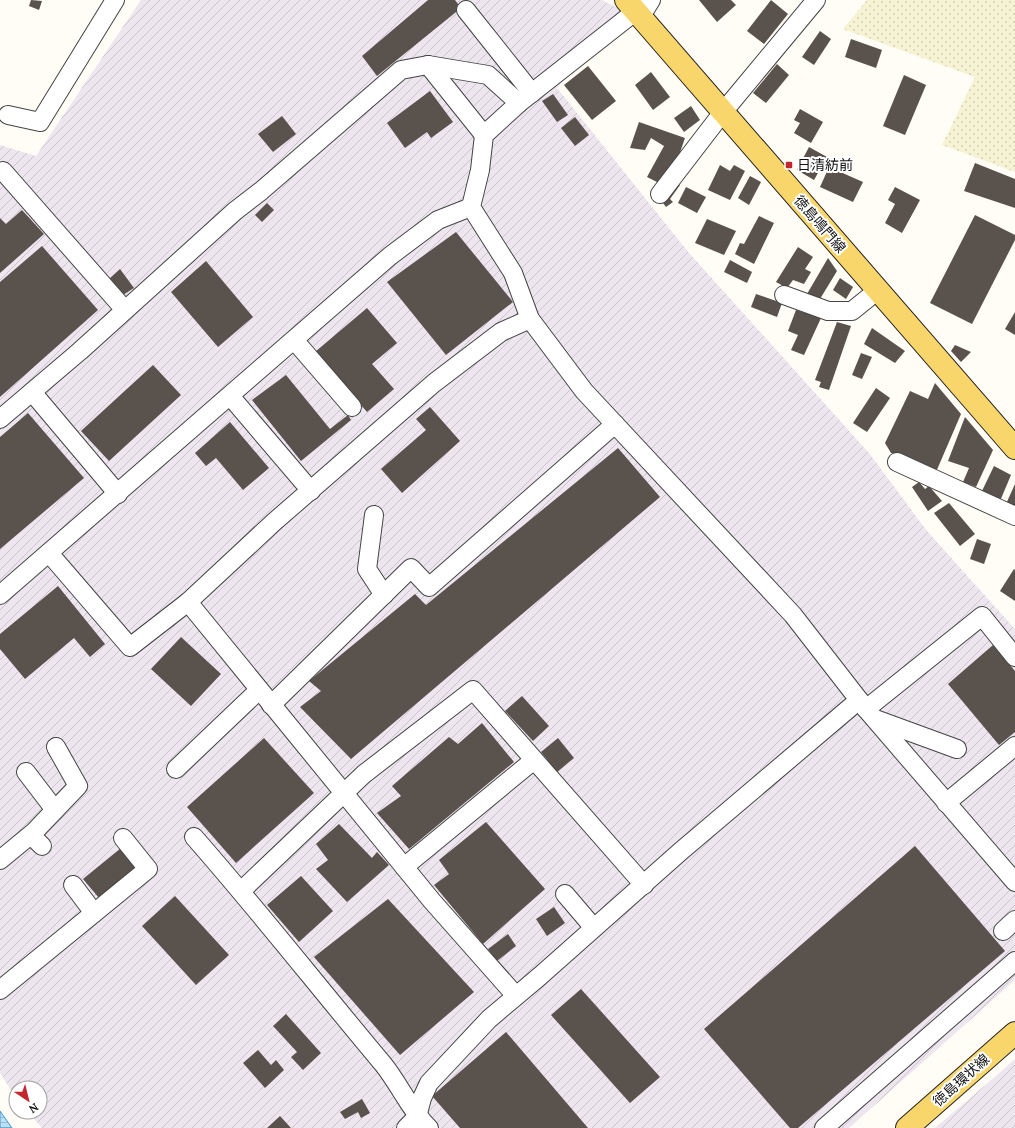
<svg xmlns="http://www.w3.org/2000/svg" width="1015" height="1128" font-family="Lora,'Noto Sans JP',serif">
	<defs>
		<pattern id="industrial-furrows" width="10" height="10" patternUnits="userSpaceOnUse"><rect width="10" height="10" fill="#eee6ef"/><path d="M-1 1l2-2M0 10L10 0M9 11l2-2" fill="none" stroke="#cbc4cc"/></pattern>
		<pattern id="farmland-dots" width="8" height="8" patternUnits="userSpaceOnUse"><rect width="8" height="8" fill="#f6f3d4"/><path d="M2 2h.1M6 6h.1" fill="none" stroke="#d2cfb5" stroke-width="1.8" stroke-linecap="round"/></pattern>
		<pattern id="water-rules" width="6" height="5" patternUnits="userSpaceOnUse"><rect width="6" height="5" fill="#b9e0f7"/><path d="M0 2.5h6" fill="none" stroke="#9ebfd3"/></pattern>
	</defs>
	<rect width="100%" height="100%" fill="#fffdf5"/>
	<g fill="url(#industrial-furrows)">
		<path d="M141 0H602L624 11 557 88 689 253 869 453 927 531 1015 629V980L849 1128H42L28 1112H40V1088H16V1098L0 1073V145L36 156Z"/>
		<path d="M1015 1059V1128H935L1004 1069Z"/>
	</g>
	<path fill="url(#farmland-dots)" d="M867 0H1015V172L942 145 975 77 843 29Z"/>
	<path fill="url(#water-rules)" stroke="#3f96cf" d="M0 1111 12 1128H0Z"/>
	<g fill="#5a524d">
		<path d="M31 0 42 1 39 10 29 6Z"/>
		<path d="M428 0H455L461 8 377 76 362 56Z"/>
		<path d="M699 0H731L736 5 717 22Z"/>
		<path d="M771 0 788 14 764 44 747 31Z"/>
		<path d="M820 31 831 39 814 65 802 57Z"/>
		<path d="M851 39 882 50 876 68 845 57Z"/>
		<path d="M777 64 789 75 766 103 753 93Z"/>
		<path d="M588 66 616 101 592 120 564 85Z"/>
		<path d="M651 72 670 97 653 110 635 85Z"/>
		<path d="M904 75 926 85 905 135 883 126Z"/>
		<path d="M430 91 453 122 431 138 427 132 405 148 387 123Z"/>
		<path d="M553 94 568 115 557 122 542 101Z"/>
		<path d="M691 106 700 120 684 132 674 118Z"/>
		<path d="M800 109 823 122 811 143 794 133 800 123 794 120Z"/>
		<path d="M282 116 296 134 273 152 258 134Z"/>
		<path d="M575 117 589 135 575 146 561 128Z"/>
		<path d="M639 122 685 138 677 161 659 183 647 177 664 146 651 138 645 150 630 148Z"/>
		<path d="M809 147 827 157 814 180 797 170Z"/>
		<path d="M975 163 1015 179V208L964 191Z"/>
		<path d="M720 165 730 171 734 165 745 171 730 200 708 190Z"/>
		<path d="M829 167 863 182 853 202 820 187Z"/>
		<path d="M750 176 761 182 749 205 738 198Z"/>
		<path d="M674 182 680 185 670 199 673 202 666 207 660 199Z"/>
		<path d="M686 187 706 197 697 213 678 203Z"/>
		<path d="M895 187 920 200 902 233 885 223 895 204 888 200Z"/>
		<path d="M267 203 274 210 262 222 255 215Z"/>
		<path d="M22 210 44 234 0 273V218L6 224Z"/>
		<path d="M975 215 1015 235V240L972 324 930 303Z"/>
		<path d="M759 216 774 223 754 264 735 254 740 243 744 244Z"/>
		<path d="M707 219 736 231 724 255 695 243Z"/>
		<path d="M456 232 513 302 446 355 387 282Z"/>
		<path d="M42 246 98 310 0 397V282Z"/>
		<path d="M798 247 813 257 805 269 811 272 804 284 793 280 787 288 776 282Z"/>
		<path d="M828 258 837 271 820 299 807 294Z"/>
		<path d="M730 260 752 272 747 283 724 272Z"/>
		<path d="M206 261 253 317 218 347 171 292Z"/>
		<path d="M120 269 134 288 121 296 109 279Z"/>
		<path d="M840 278 853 287 846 299 833 290Z"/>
		<path d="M756 294 782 303 777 317 751 307Z"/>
		<path d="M367 308 397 343 372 364 394 389 367 412 315 352Z"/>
		<path d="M796 310 821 318 804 355 791 350 798 335 788 331Z"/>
		<path d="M1015 312V335L1005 329Z"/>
		<path d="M837 322 851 326 829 390 819 387 821 382 815 380Z"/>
		<path d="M872 328 905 351 895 363 864 344Z"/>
		<path d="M955 345 971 352 961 362 951 351Z"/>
		<path d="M861 353 872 357 862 379 852 375Z"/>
		<path d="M153 365 181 395 109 461 81 431Z"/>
		<path d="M286 375 330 429 348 415 351 420 301 461 252 400Z"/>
		<path d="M935 383 961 414 936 472 891 453 885 443 910 391 928 399Z"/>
		<path d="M876 388 890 398 867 432 853 423Z"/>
		<path d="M430 407 460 441 402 493 381 469 426 430 416 419Z"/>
		<path d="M28 413 84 478 0 549V437Z"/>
		<path d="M965 417 993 450 976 487 963 482 969 468 948 461Z"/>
		<path d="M230 422 269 468 243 490 216 458 206 466 195 453Z"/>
		<path d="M618 448 660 497 351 759 300 707 321 691 309 681 415 594 426 605Z"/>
		<path d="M994 466 1011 475 1000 501 981 493Z"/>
		<path d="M919 482 925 489 929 486 942 501 928 511 912 487Z"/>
		<path d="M1015 484V508L1006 504Z"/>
		<path d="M949 503 975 534 960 546 934 513Z"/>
		<path d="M977 539 991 544 984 564 970 559Z"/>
		<path d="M1014 569 1015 570V601L1000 591Z"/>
		<path d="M58 586 105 644 90 657 74 638 25 679 0 649V634Z"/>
		<path d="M181 637 221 674 191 706 151 669Z"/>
		<path d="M993 645 1015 671V732L999 745 948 684Z"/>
		<path d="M522 696 549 726 533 741 505 711Z"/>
		<path d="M482 723 514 762 409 849 377 813 401 796 392 786 449 737 458 744Z"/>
		<path d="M264 738 314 793 236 863 187 807Z"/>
		<path d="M558 738 574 758 557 772 541 752Z"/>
		<path d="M486 822 545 889 483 944 434 885 449 874 439 860Z"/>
		<path d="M339 824 372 858 377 852 389 865 347 902 316 869 328 860 316 844Z"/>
		<path d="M915 846 1005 951 798 1128H790L704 1029Z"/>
		<path d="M121 848 136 867 99 898 83 879Z"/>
		<path d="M301 876 333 911 299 942 267 905Z"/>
		<path d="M175 896 229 955 196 985 142 926Z"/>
		<path d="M388 899 474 992 400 1055 314 957Z"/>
		<path d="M554 907 565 923 547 936 536 919Z"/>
		<path d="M508 934 516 946 497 961 488 949Z"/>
		<path d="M581 989 660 1077 630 1103 551 1015Z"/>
		<path d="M286 1014 321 1053 303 1070 291 1057 297 1052 273 1026Z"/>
		<path d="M506 1032 588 1128H460L432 1096Z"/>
		<path d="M258 1050 271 1065 276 1060 284 1070 265 1088 243 1063Z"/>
		<path d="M362 1099 370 1113 361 1118 358 1112 345 1119 340 1112Z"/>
		<path d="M280 1116 291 1128H267Z"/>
	</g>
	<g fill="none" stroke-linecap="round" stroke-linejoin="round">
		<defs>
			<g id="minor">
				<path d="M466 10 532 93"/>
				<path d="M636 11 519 103 484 135 480 170 471 207 513 273 530 319 584 391 793 615 866 709 1015 882"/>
				<path d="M641 16 651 0"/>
				<path d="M428 65 488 75 519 103"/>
				<path d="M8 115 40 122 115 0"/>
				<path d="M3 171 125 310"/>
				<path d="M660 194 723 112 816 0"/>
				<path d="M784 295 828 311H852L878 290"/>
				<path d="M295 341 352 407"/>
				<path d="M32 392 118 494"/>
				<path d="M231 397 311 491"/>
				<path d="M0 419 80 351 235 211 261 191 401 70 428 65 484 135"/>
				<path d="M897 462 1015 516"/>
				<path d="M374 515 367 569 384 595"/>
				<path d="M49 553 130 647 188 602 432 901 516 996"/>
				<path d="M0 595 390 256 438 220 471 207"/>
				<path d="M188 602 274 522 434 383 501 332 530 319"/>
				<path d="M271 705 411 568 429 587 615 424"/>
				<path d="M866 709 982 616 1015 657"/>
				<path d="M875 719 957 749"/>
				<path d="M176 769 259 690"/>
				<path d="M26 772 55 810"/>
				<path d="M946 803 1015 746"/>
				<path d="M31 835 42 846"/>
				<path d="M194 837C259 911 320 989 383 1064 400 1085 410 1110 429 1128"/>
				<path d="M0 860 34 832 78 786 56 747"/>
				<path d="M404 867 534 760"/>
				<path d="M73 885 94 913"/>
				<path d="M241 891 364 774 473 690 644 885"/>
				<path d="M565 894 594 928"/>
				<path d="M1003 931 1015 920"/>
				<path d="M0 990 148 869 123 838"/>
				<path d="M406 1128 417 1117 422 1098 429 1083 489 1019 540 976 681 851 859 700"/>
				<path d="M824 1128 1015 961"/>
			</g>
			<g id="major">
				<path d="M626 0 1015 448"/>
				<path d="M907 1128 1015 1033"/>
			</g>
		</defs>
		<use href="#minor" stroke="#444" stroke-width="20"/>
		<use href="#major" stroke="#222" stroke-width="24"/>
		<use href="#minor" stroke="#fff" stroke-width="18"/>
		<use href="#major" stroke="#f9d66b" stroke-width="22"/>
	</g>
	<rect fill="#c4262e" stroke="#fff" stroke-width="1.5" x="785" y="161" width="8" height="8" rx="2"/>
	<g text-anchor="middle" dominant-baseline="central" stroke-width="4" stroke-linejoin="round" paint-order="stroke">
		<g font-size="14" fill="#111" stroke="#fff" text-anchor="start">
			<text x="797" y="165">日清紡前</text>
		</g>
		<g font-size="14" fill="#111" stroke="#fff">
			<text transform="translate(820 224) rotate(49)">徳島鳴門線</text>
			<text transform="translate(961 1080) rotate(-42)">徳島環状線</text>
		</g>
	</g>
	<g transform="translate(28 1100) rotate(145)"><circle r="19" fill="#ffffff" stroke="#a0a0a0"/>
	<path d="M0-3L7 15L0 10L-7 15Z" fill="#c4262e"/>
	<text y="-6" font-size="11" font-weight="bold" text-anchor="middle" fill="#111111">N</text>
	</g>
</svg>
